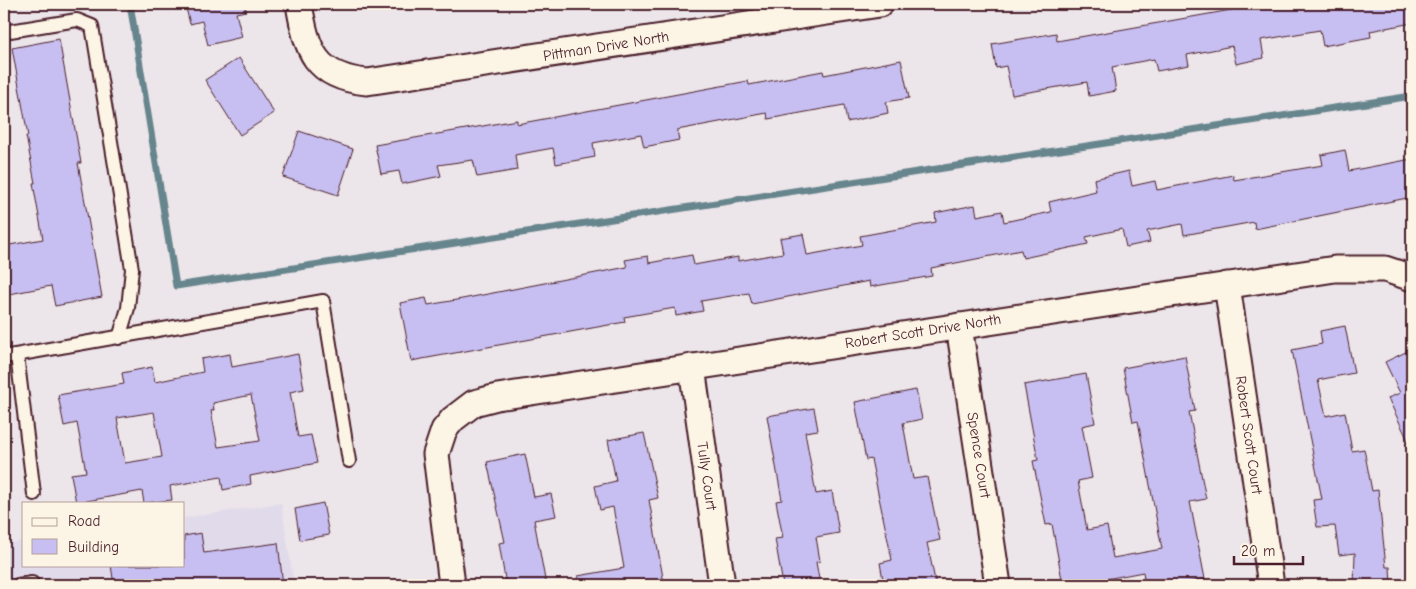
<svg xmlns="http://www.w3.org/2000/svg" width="1416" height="589" font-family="'Comic Neue',sans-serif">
	<rect width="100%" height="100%" fill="#ece5e9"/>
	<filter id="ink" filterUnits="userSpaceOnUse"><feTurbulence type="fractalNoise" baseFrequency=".02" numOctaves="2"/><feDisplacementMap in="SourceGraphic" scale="10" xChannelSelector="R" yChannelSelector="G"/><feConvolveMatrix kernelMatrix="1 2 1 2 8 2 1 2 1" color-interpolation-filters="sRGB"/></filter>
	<g filter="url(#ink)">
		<path fill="#e1daeb" d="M281 503 294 585H4V544L24 541V565H184V518Z"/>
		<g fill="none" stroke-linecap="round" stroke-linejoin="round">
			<path stroke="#66858d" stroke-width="7" d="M130 4 176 286 1412 96"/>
		</g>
		<g fill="#c7bff1" stroke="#4a1f2b" fill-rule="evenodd">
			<path d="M185 4H245L246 11 236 13 242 37 208 45 202 21 190 24Z"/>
			<path d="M1265 4H1412V23L1370 31 1371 37 1323 46 1320 30 1261 40 1264 58 1236 64 1232 46 1187 55 1189 65 1157 71 1154 59 1112 67 1116 91 1089 96 1087 82 1012 95 1006 66 996 68 992 44 1056 33 1057 41Z"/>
			<path d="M59 39 81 163H78L102 297 55 306 51 286 4 295V246L43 239 33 183H35L26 136H28L12 48Z"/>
			<path d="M239 58 274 113 240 135 205 80Z"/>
			<path d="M901 60 909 98 886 102 888 113 847 122 844 105 768 119 767 113 677 130 679 140 644 147 641 134 593 143 595 157 556 164 553 148 515 155 517 170 477 177 473 160 438 165 441 176 402 184 399 171 381 174 375 145 517 120V124L748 81 749 85 823 71 824 75Z"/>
			<path d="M299 131 353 149 338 195 283 177Z"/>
			<path d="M1345 150 1349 171 1412 159V197L1255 229 1254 222 1184 235 1182 224 1147 231 1150 242 1126 247 1122 229 1086 237 1088 244 1023 258 1021 250 931 268 932 276 870 287 869 281 752 304 749 293 701 301 703 311 676 316 675 308 624 317 625 322 411 361 400 303 426 298 428 305 462 299 627 267 625 260 648 256 649 263 692 255 694 265 738 257V261L783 253 780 238 803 234 807 255 862 245 860 236 936 222 935 213 975 205 977 216 1002 211 1004 222 1051 212 1049 202 1096 191 1094 179 1129 171 1132 186 1155 181 1157 190 1233 175 1234 180 1323 165 1321 155Z"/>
			<path d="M1345 326 1354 373 1318 380 1326 416 1345 412 1352 451 1364 449 1372 491 1378 490 1386 567H1390L1391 585H1354L1355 553 1339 555 1335 526 1317 527 1313 500 1322 499 1292 350 1322 344 1320 331Z"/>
			<path d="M1412 349V449L1388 398 1400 393 1385 362Z"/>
			<path d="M230 354 232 367 298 354 304 389 290 392 298 437 311 435 317 463 250 476 251 484 223 490 221 477 170 486 172 500 144 503 142 491 76 503 71 474 86 472 77 423 64 426 58 395 124 384 122 373 152 367 155 382 203 372 201 359ZM251 395 260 441 218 447 211 411 214 410 213 403ZM154 412 162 457 125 463 117 418Z"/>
			<path d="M1185 356 1195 411 1189 412 1206 499 1190 502 1205 579 1171 585H1145L1143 572 1101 580 1102 585H1063L1052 524 1046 525 1033 461 1038 460 1024 385 1086 374 1095 423 1082 426 1092 478 1078 481 1087 530 1107 526 1113 558 1162 549 1138 421 1133 422 1123 368Z"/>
			<path d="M916 390 922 419 903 423 913 479 927 477 940 540 927 543 936 585H884L880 563 892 560 871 459 866 460 855 402Z"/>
			<path d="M814 408 818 430 805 432 816 494 832 491 839 533 816 537 820 561 816 562 820 585H783L775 539 783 538 776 501 782 500 767 416Z"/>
			<path d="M644 433 658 498 649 500 664 583 651 585H579L578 576 624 568 613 507 600 510 595 486 616 481 608 440Z"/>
			<path d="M525 454 534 497 551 494 556 516 534 520 546 585H506L499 543 505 542 487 462Z"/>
			<path d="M323 503 329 535 300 540 295 509Z"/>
			<path d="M201 533 204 553 278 543 283 585H114L111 565H184V536Z"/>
		</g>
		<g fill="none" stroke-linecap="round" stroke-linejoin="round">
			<defs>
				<g id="lane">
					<path d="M4 32 77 20 92 26 132 269 128 308 119 338"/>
					<path d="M17 355 34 494"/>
					<path d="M4 357 323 301 349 461"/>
					<path d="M18 585 32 583"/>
				</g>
				<g id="street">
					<path d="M299 4C307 51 315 77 367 82L880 4"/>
					<path d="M1227 285 1271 585"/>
					<path d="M959 326 998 585"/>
					<path d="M692 367 722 585"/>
					<path d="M452 585 436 454 444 430 453 419 474 403 497 397 1335 269H1385L1412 278"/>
				</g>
			</defs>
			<use href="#lane" stroke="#4a1f2b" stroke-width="16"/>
			<use href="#street" stroke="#4a1f2b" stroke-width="29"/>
			<use href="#lane" stroke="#fcf5e5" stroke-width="12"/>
			<use href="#street" stroke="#fcf5e5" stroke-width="25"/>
		</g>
	</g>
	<g text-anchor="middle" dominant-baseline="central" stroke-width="4" stroke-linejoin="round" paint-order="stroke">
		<g font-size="15" fill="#4a1f2b" stroke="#fcf5e5">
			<text transform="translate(606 46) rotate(-9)">Pittman Drive North</text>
			<text transform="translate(923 331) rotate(-9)">Robert Scott Drive North</text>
			<text transform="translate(1249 435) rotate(82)">Robert Scott Court</text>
			<text transform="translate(979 455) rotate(81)">Spence Court</text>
			<text transform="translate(707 476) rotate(82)">Tully Court</text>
		</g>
	</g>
	<rect width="1416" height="589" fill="none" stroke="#fcf5e5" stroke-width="20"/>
	<rect x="10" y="10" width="1396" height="569" fill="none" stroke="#4a1f2b" stroke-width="2" filter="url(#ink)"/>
	<rect x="22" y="502" width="162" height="65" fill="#fcf5e5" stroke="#b59f9b"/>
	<rect x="32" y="518" width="25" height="8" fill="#fcf5e5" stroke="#b59f9b"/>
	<text x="68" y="526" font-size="15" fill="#4a1f2b">Road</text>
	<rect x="32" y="539" width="25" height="15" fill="#c7bff1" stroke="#b59f9b"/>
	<text x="68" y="552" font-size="15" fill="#4a1f2b">Building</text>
	<path d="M1234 556v8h69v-8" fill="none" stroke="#4a1f2b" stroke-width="2.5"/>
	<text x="1241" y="556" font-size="15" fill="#4a1f2b" stroke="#fcf5e5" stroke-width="4" paint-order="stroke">20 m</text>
</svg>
